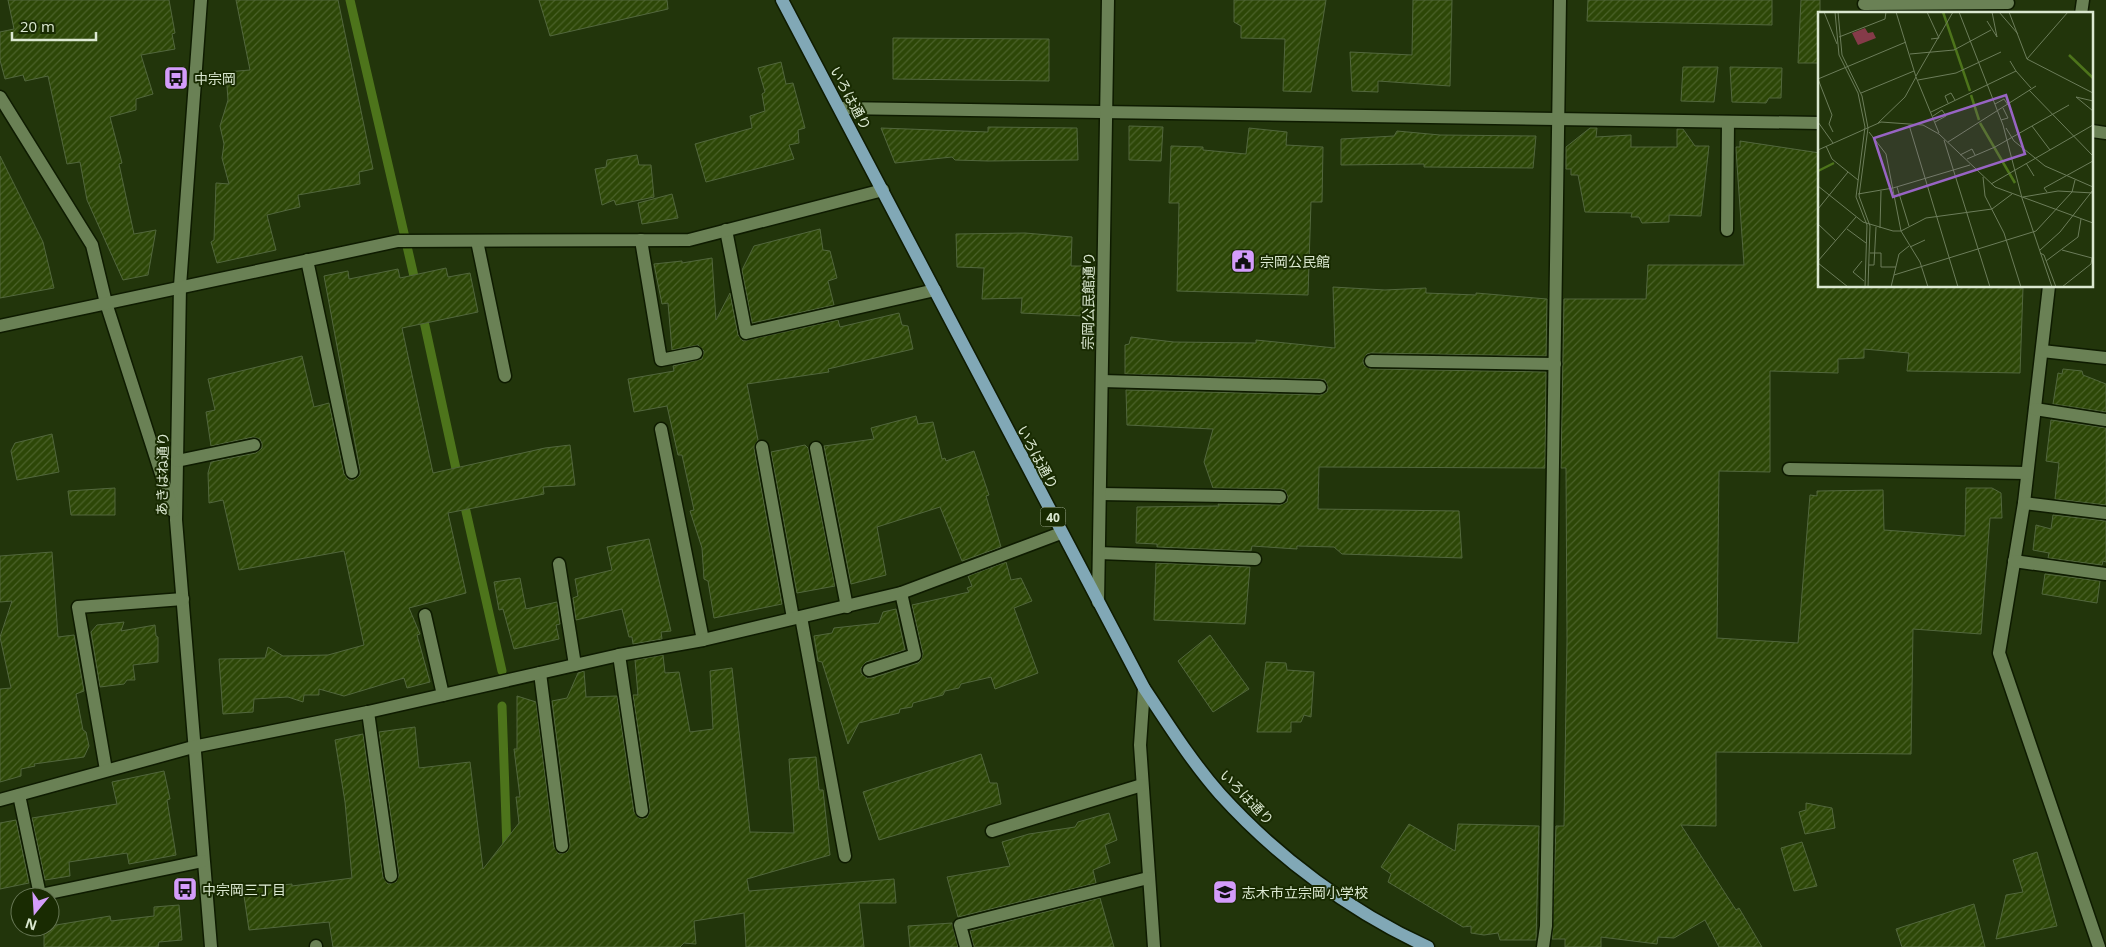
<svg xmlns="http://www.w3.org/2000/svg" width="2106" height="947" font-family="'Open Sans','Noto Sans JP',sans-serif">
	<defs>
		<pattern id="building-hatch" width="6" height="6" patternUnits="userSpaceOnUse" patternTransform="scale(1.25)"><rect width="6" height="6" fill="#2d4707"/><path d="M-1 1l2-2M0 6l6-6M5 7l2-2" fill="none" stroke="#4b622a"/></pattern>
	</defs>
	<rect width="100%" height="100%" fill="#22350b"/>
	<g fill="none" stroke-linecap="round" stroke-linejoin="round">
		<g stroke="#4d741b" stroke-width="9">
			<path d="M350 0 416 285"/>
			<path d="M422 312 458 478"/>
			<path d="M463 498 502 671"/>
			<path d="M502 706 507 849"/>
		</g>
	</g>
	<g fill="url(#building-hatch)" stroke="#52673d">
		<path d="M8 0H169L175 33 172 34 175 49 141 55 153 94 136 99V110L110 117 122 163 119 164 134 234 156 230 148 275 123 280 87 200 80 162 67 164 48 76 25 81 23 75 5 79 0 60V32L14 29Z"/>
		<path d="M236 0H338L373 169 359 172 360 184 298 195 300 207 267 215 276 250 217 263 211 242 214 240 216 183 229 184 222 158 224 144 220 126 228 100 226 72 250 70Z"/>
		<path d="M539 0H667L668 9 550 36Z"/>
		<path d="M1234 0H1326L1311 92 1283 91 1285 39 1241 38V26L1234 22Z"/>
		<path d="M1413 0H1452L1450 86 1378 81V92L1352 91 1350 52 1412 55Z"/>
		<path d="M1588 0H1772V25L1587 21Z"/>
		<path d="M1801 0H1820V63H1798Z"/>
		<path d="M893 38 1049 39V81L893 79Z"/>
		<path d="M781 62 786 84 793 83 805 128 798 130 799 143 789 145 794 159 706 182 695 144 752 128 750 116 765 111 762 94 765 92 758 68Z"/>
		<path d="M1683 67H1718L1714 102 1681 101Z"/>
		<path d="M1730 67 1782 68 1781 98H1769L1766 103 1732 102Z"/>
		<path d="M1129 126 1163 127 1161 161 1129 160Z"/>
		<path d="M988 127 1077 128 1078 160 988 161 955 160 952 157 895 163 881 128 988 132Z"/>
		<path d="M1249 128 1287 132 1286 145 1323 147 1322 202H1311L1308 295 1177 291 1179 203H1169L1171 146 1203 147V150L1246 154Z"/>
		<path d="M1590 128H1597L1596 137 1631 135V147H1677V129H1683L1695 146H1709L1701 216 1669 215V222L1642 223 1639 217H1631L1632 213 1585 212 1578 175H1571V169H1566V147Z"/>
		<path d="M1397 131 1440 135 1536 136 1533 168 1424 167V164L1341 165V139L1394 136Z"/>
		<path d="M1740 141 1820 153V286L2023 288 2020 373 1907 371 1909 353 1864 349V358L1838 359V373L1770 371V472L1719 471 1717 638 1798 643 1810 495 1817 496V491L1883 490 1884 530 1965 536 1966 488H1992L2001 493 2002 518H1990L1981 634 1913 629 1911 754 1716 752V826L1681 825 1736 910 1739 908 1762 947H1719L1705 920 1674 938 1658 937 1657 944 1601 937V947H1565V939H1552L1556 826H1564L1567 641 1566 468H1561L1564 299H1646L1648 265H1744L1736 150V147H1740Z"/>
		<path d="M637 155 639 165H651L654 197 616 205 614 200 602 205 595 169 606 167 607 160Z"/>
		<path d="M0 156 43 242 54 288 0 298Z"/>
		<path d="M672 194 678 218 642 224 638 203Z"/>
		<path d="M820 229 823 250 830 251 837 278 828 281 834 305 752 323 742 270 754 246Z"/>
		<path d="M1025 233 1072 237 1071 266H1083L1082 316 1021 313 1022 298 982 299 984 268 957 267 956 234Z"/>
		<path d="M712 258 716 320 730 293 738 335 743 341 838 320 840 327 899 313 902 325 908 326 913 349 828 369 829 372 747 384 758 440 754 448 782 604 714 618 708 581 704 579 702 548 690 511 694 510 682 455H678L667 406 634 412 628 379 674 371 673 366 702 359 704 351 698 345 672 350 668 303 662 304 654 264 682 261V263Z"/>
		<path d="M446 268 448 277 470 273 478 312 402 328 433 473 545 448 570 445 575 485 543 487 544 494 448 513 466 593 409 608 420 634 417 635 430 682 407 688 404 678 344 696 319 689V695H304L303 702 288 697 254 699 253 712 223 714 219 659 265 658 268 647 283 656 328 655 364 645 344 551 239 570 223 500 209 503 208 473 211 462 256 453 262 448V444L260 439 253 437 211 446 206 412 215 410 208 379 302 356 314 407 329 403 344 474 349 480H354L360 475V470L324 276 348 271 349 279 398 269 400 278Z"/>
		<path d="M1333 287 1385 290 1426 288V293L1476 295V293L1547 299 1546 356 1371 353 1367 354 1363 360 1364 365 1371 369 1546 372 1545 468 1319 467 1318 509 1459 511 1462 558 1342 554 1334 547 1297 546V549L1252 546 1251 551 1157 547V544L1136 543 1137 507 1219 506 1218 504 1280 505 1287 502 1288 497 1285 490 1280 489 1213 488 1204 462 1213 429 1127 425 1126 390 1320 395 1327 392 1328 387 1325 380 1320 379 1125 374V345L1129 344 1131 337 1174 342 1256 343V340L1335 348Z"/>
		<path d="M2063 369 2082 371 2083 375 2106 384V412L2053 404 2058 373 2062 374Z"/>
		<path d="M916 416 918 424 933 422 942 459 945 458 946 461 974 451 989 495 986 496 1001 547 962 561 940 507 877 527 886 575 851 584 824 446 874 439 871 428Z"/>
		<path d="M2051 420 2106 428V505L2055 499 2059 463 2046 461Z"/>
		<path d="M52 434 59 472 17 480 11 451 15 443Z"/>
		<path d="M805 445 808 448 835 586 797 593 771 452Z"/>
		<path d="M115 488V515H71L68 491Z"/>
		<path d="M2053 515 2106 521V562L2103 561 2102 565 2048 558 2049 553 2033 550 2036 525 2051 529Z"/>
		<path d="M649 539 671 631 661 632 662 639 633 644 632 637H629L622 609 576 620 573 598 578 596 575 579 612 570 607 547Z"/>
		<path d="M52 552 58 637 74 635 84 691 76 694 83 730 86 732 89 746 84 757 34 764 35 766 21 769V776L0 782V689L11 688 0 637 12 601 0 602V556Z"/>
		<path d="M1006 562 1011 580 1021 578 1032 601 1014 608 1038 673 995 689 991 677 961 684 959 688 945 691 943 695 913 703 912 707 900 709 899 713 859 723 848 744 822 662 818 661 814 636 832 633 834 628 879 623 883 612 896 609 905 650 866 662 861 668V673L867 678H872L918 663 921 660 923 654 912 605 969 592 967 588 972 586 968 576Z"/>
		<path d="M1156 563 1250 567 1245 624 1154 620Z"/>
		<path d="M2045 574 2100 581 2097 603 2042 594Z"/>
		<path d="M520 578 526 609 557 602 560 624 556 625 559 639 514 649 503 609 499 610 494 582Z"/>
		<path d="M124 622 121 631 155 625 156 636 158 637V662L133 665 135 680H127L124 684 100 687 91 632 97 625Z"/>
		<path d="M1210 635 1249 689 1213 712 1178 661Z"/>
		<path d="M663 655 665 673 679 672 690 732 713 729 710 671 732 668 750 832 794 833 789 759 816 757 819 790H823L830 855 747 879 749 891 894 879 896 903H859L864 947H746L744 913 694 921 696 944 684 943 680 947H333L329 922 249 930 243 889 292 884V886L352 878 345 802 335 740 363 734 383 877 388 884 396 882 399 875 379 732 415 727 419 768 470 762 483 869 519 823 516 797H520L514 749H517V696L536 702 554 847 559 854 567 852 570 845 552 701 567 698 578 673 584 671 586 697 617 696 634 812 639 818H647L650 810 633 695H638L635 660Z"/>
		<path d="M1266 662 1286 663 1287 670 1314 672 1311 717 1304 715 1301 722H1291V732H1257Z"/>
		<path d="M981 754 990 783H997L1001 804 879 840 863 792Z"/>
		<path d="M164 771 170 799 167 800 176 855 129 864 127 853 69 862 70 876 45 880 32 818 117 804 112 782Z"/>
		<path d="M1806 803 1832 808 1835 828 1805 834 1799 812 1806 810Z"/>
		<path d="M1109 813 1117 840 1105 845 1110 863 1093 870 1096 883 958 917 947 877 1010 866 1002 842 1029 834 1075 827 1078 822Z"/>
		<path d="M16 820 29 883 0 889V823Z"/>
		<path d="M1409 824 1455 851 1458 824 1539 826 1536 940H1500L1498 933 1484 935 1471 933V926L1463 927 1388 882 1391 874 1381 867Z"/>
		<path d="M1802 842 1817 886 1794 891 1781 848Z"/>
		<path d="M2037 852 2057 926 1996 939 2006 895 2023 892 2013 860Z"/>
		<path d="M1100 898 1114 947H974L970 931Z"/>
		<path d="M1974 904 1985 947H1902L1896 929Z"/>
		<path d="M179 905 182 940 159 942 158 947H44V927L110 916 111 921 154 916V907Z"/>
		<path d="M952 923 958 947H910L908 926Z"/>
	</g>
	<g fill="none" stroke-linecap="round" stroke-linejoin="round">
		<defs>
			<g id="minor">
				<path d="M201 0 180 286 176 520 211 947"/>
				<path d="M1864 4 2008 3"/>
				<path d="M2081 14 2083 0"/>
				<path d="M0 97 92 245 106 303 173 511"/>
				<path d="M840 108 1820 123"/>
				<path d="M2092 131 2106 133"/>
				<path d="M726 230 746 333 935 290"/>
				<path d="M1727 230 1728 122"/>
				<path d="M641 240 661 360 696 353"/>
				<path d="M477 241 505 376"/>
				<path d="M307 260 352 472"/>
				<path d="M2049 286 2024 503 1999 653 2099 947"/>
				<path d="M0 326 398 241 689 240 883 190"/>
				<path d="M2042 351 2106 358"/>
				<path d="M1371 361 1555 364"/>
				<path d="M1102 381 1320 387"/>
				<path d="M2035 409 2106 420"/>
				<path d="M661 429 703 640"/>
				<path d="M762 447 793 618"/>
				<path d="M816 448 847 607"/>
				<path d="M177 461 254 445"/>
				<path d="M1789 469 2027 473"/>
				<path d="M1100 494 1280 497"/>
				<path d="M2024 503 2106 513"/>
				<path d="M1099 553 1255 559"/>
				<path d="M2014 561 2106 574"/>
				<path d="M559 564 575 665"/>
				<path d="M1098 602 1108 0"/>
				<path d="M425 615 443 695"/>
				<path d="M801 617 845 856"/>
				<path d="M619 655 642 811"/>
				<path d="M869 670 915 655 901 593"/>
				<path d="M540 673 562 846"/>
				<path d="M1144 688 1140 745 1154 947"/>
				<path d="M368 712 391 876"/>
				<path d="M106 770 78 607 183 599"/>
				<path d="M19 795 40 895 203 861"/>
				<path d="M0 800 193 747 368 712 619 655 703 640 901 593 1061 533"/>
				<path d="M992 831 1142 785"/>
				<path d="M316 946V947"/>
				<path d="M966 947 960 925 1148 878"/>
				<path d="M1543 947 1546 926 1560 0"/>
			</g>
			<path id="major" d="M782 0 1144 688C1168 724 1191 761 1220 794 1277 857 1351 912 1428 947"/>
		</defs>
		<use href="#minor" stroke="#0e1b00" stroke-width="15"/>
		<use href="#major" stroke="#0e1b00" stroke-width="15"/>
		<use href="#minor" stroke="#6a8155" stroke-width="12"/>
		<use href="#major" stroke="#81a8b6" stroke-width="12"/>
	</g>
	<defs>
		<symbol id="bus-square" viewBox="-11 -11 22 22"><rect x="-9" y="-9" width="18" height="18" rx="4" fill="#d49cfb" stroke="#192b02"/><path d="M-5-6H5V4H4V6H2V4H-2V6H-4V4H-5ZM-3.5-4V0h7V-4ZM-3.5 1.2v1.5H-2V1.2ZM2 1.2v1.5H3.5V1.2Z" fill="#111"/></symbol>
		<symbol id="civic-square" viewBox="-11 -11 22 22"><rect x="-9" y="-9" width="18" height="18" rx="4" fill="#d49cfb" stroke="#192b02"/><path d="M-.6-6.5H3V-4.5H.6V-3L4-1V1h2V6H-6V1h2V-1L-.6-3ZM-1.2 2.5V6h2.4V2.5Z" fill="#111"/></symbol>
		<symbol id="school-square" viewBox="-11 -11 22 22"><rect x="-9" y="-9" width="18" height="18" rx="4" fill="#d49cfb" stroke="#192b02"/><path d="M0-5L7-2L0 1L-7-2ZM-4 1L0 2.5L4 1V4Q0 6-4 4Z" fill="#111"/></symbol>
	</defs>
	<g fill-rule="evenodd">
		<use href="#bus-square" x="162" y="64" width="28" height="28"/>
		<use href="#civic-square" x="1229" y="247" width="28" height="28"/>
		<use href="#bus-square" x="171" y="875" width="28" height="28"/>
		<use href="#school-square" x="1211" y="878" width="28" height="28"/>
	</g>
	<g text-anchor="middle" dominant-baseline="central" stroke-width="4" stroke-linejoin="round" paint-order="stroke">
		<rect fill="#192b02" stroke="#a1af93" stroke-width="1" x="1040.5" y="507.5" width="25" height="19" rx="4"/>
		<g font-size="12" font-weight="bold" fill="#dbe8d1">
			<text x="1053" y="517">40</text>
		</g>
		<g font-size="14" fill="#dbe8d1" stroke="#192b02" text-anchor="start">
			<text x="194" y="78">中宗岡</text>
			<text x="1260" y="261">宗岡公民館</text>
			<text x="202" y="889">中宗岡三丁目</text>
			<text x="1242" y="892">志木市立宗岡小学校</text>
		</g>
		<g font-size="14" fill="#dbe8d1" stroke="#192b02">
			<text transform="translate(851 98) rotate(62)">いろは通り</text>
			<text transform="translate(1088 301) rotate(-89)">宗岡公民館通り</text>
			<text transform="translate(1038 457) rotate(62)">いろは通り</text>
			<text transform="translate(162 474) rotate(-89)">あきはね通り</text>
			<text transform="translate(1247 797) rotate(46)">いろは通り</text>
		</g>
	</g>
	<g transform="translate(1818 12)">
		<rect width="275" height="275" fill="#22350b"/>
		<path d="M47 16 50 21 55 20 58 26 40 33 34 21Z" fill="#853b49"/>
		<path fill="none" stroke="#4d741b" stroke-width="2.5" d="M125 0 152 79M251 43 275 66M153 83 161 108M162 111 197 171M0 159 16 151"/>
		<path fill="none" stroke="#6c7d5a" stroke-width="1" d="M6 0 19 32M17 0 21 43 40 81 47 115 38 185 49 213 47 275M20 0 24 43 44 84 50 116 41 184 52 214 50 275M78 0 98 65 121 121M109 0 121 26 113 27M141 0 185 113 204 186 234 275M181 0 200 22M191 0 209 47 275 81M169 9 179 25 174 0M21 25 67 7 68 0M92 42 136 38 173 18M209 47 250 0M198 59 213 76M98 64 135 0M0 67 88 30M0 67 14 103 11 112 15 120M100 68 138 61 183 40M211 78 275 144M43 81 96 59M275 89 258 85 275 99M130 91 127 84 133 81 137 88M177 92 186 87 190 93M113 100 198 59 192 49M115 104 124 98 128 104 117 110M183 108 190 106 185 96M0 110 15 131M60 111 87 85 98 65M91 113 140 275M214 114 232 138M188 116 196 129 227 154 275 175M51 120 68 142 83 219 102 250 110 275M126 128 172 275M130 130 218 74M8 134 14 147 40 168M0 138 63 110 105 113 121 122 177 175 275 211M142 143 154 137 157 143M149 147 177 135 251 93M208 151 216 164M165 165 167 184 186 221 203 275M173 172 275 113M0 174 45 210 75 219H83L108 206 174 197 194 182M79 175 91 214M229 180 226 176 275 149M40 182 75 176 152 153M205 185 240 179 275 181M0 197 30 160M0 212 18 229M62 216 63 179M29 217 48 231M92 235 107 228M222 238 242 220 275 178M244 238 274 246M52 241H63V255H78M222 241 226 243 238 275M0 249 38 205M44 249 35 260 46 269M228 249 260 225 263 207M0 251 30 275M51 253H56L58 215M76 263 218 219 254 180 257 168M73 275 81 242 91 234M244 275 273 252 274 246"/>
		<path fill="#9864c4" fill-opacity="0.15" stroke="#9864c4" stroke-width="2.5" d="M188 83 207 142 75 185 56 126Z"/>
		<rect width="275" height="275" fill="none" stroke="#dbe8d1" stroke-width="2.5"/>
	</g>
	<g transform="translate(35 912) rotate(198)"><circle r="24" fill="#192b02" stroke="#677755"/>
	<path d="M0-4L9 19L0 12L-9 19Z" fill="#d49cfb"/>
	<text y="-8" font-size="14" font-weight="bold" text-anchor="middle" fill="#dbe8d1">N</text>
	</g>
	<path d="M12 32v8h84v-8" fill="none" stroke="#dbe8d1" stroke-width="2.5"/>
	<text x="20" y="32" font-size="15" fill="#dbe8d1" stroke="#192b02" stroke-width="4" paint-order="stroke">20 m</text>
</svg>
